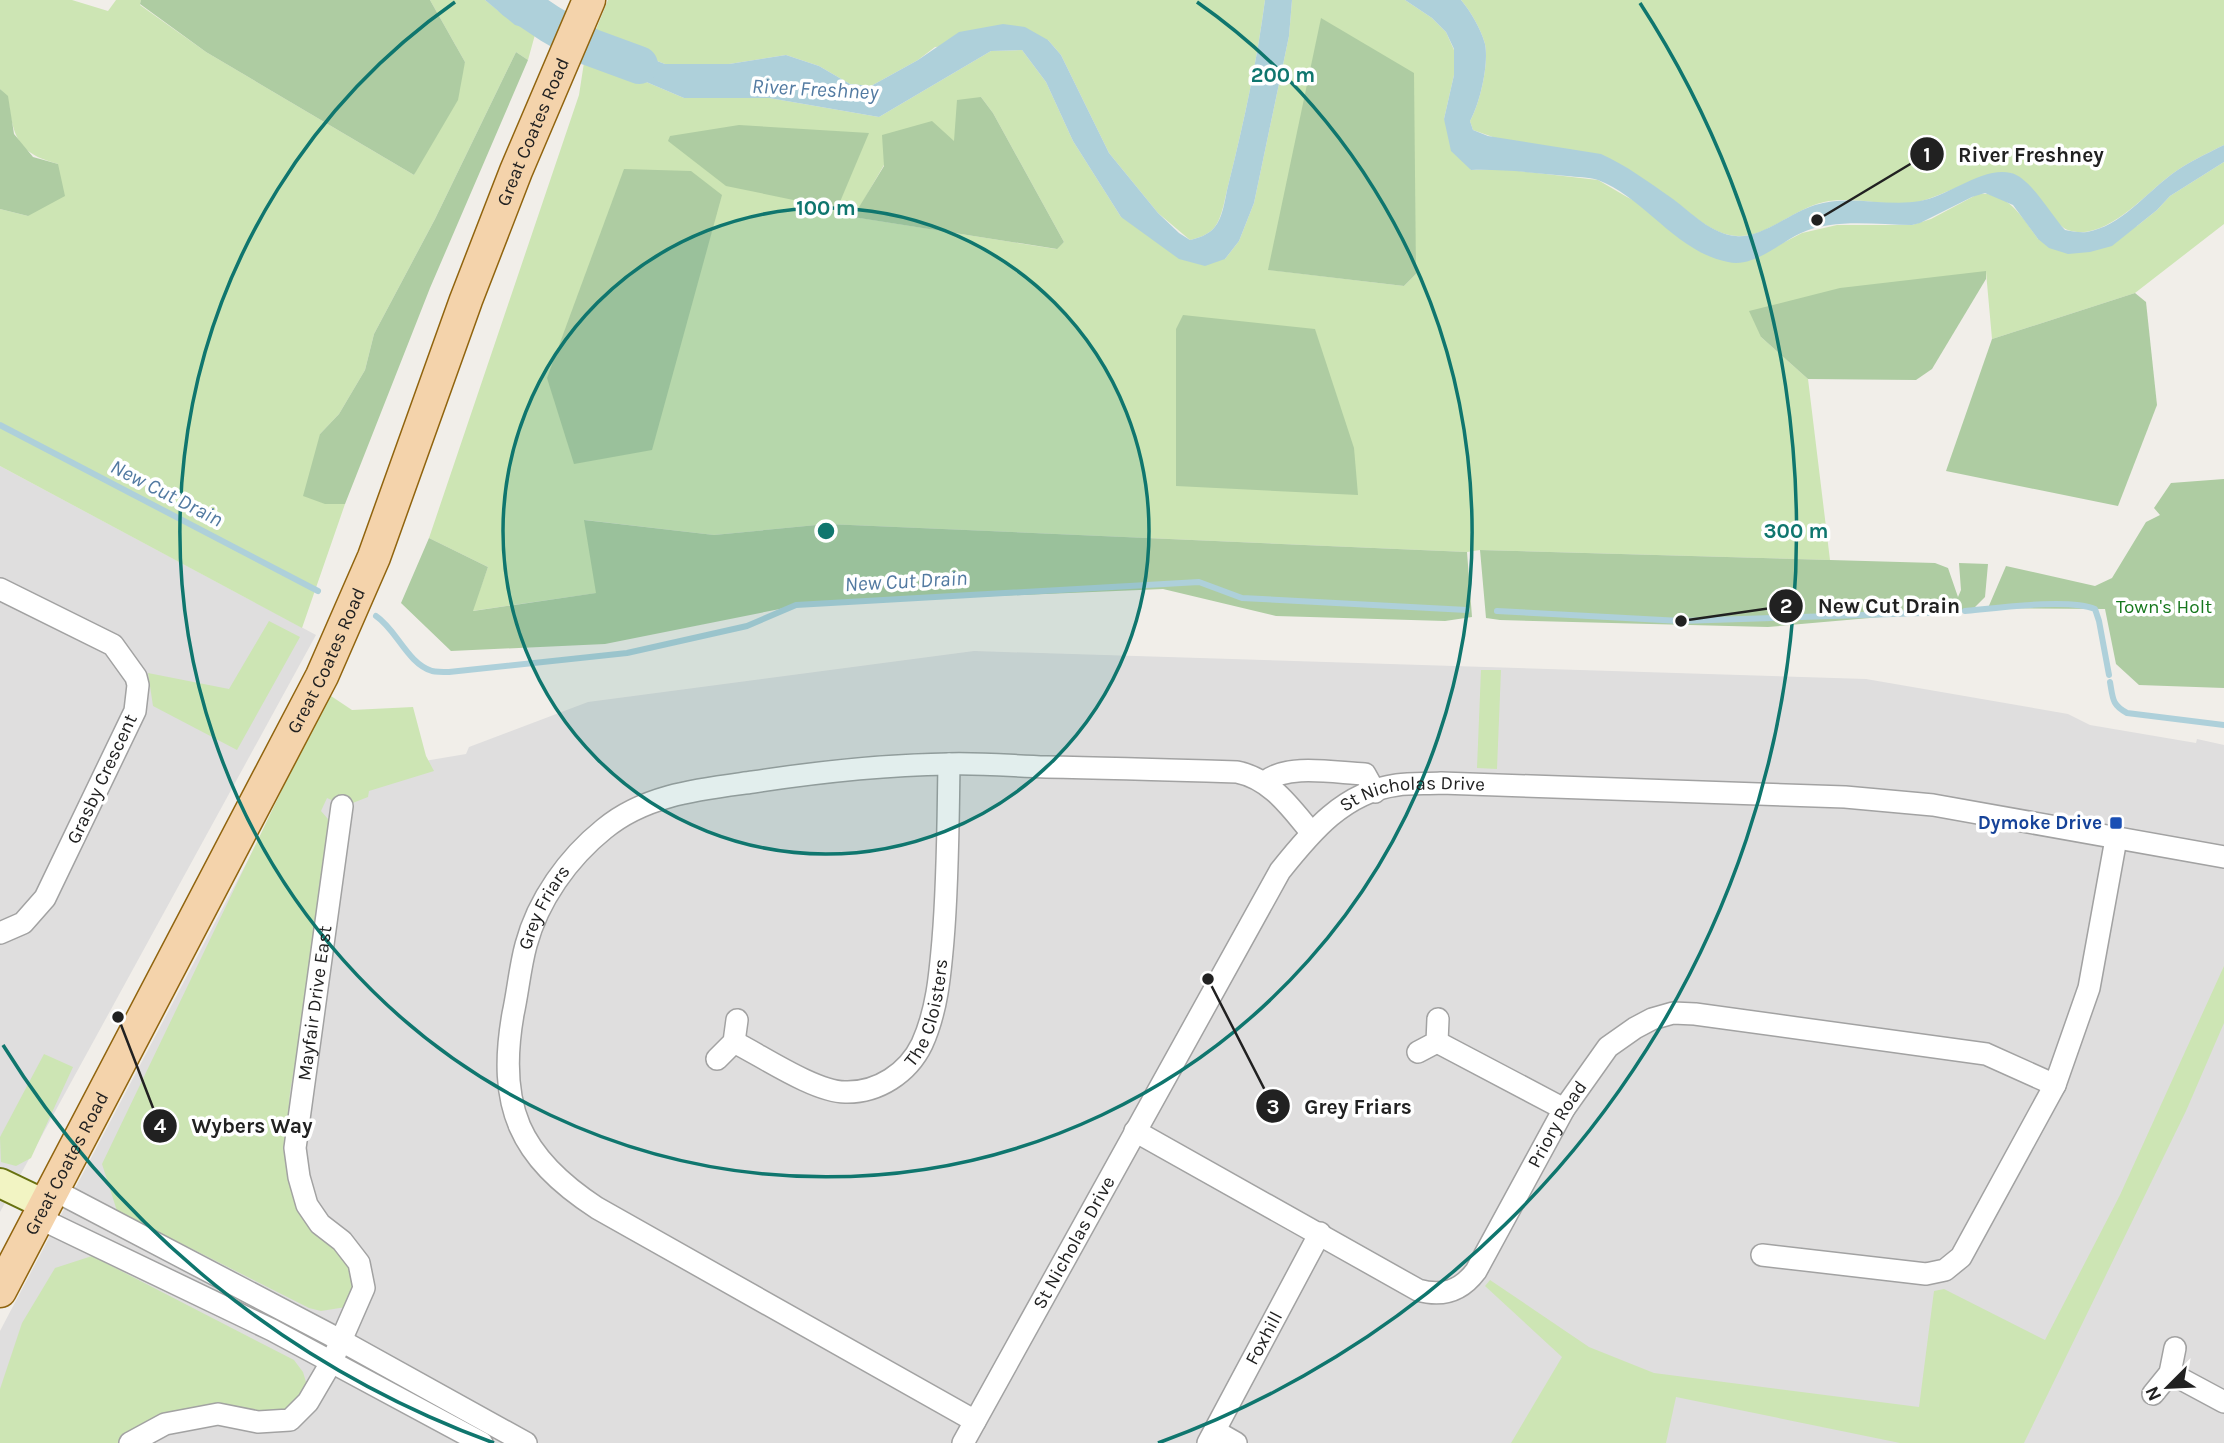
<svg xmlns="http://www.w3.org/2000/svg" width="2224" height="1443" font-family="Karla,sans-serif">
	<rect width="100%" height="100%" fill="#f1eee9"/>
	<g fill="#dfdede">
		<path d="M0 466 316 635 0 1212Z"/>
		<path d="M974 651 1866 679 2068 714 2090 725 2196 743 2197 739 2224 745V1443H0V1331L288 784 466 754 469 747 588 702Z"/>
	</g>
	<g fill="#cde5b4" fill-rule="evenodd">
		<path d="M0 0H72L108 11 116 0H141L140 5 206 52 414 175 465 62 430 0H485L515 24 536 31 528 60 516 52 435 219 374 334 365 370 339 414 320 434 325 504H345L302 628 0 466V209L28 216 58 164C26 155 16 146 10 113 9 102 8 97 0 89Z"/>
		<path d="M608 0H1265C1257 61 1244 122 1229 182 1225 196 1223 217 1214 228 1208 235 1198 238 1190 240L1158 213 1109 153 1061 55 1048 40 935 47 918 60 871 86 850 84 819 66 786 55 729 64H665L593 37Z"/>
		<path d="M1292 0H1405L1432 18 1446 32 1454 50V75L1444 119 1471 170 1501 169 1598 180 1627 197 1750 260 1802 233 1837 225H1912L1931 219 1978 194C2007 190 2024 219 2038 239L2137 226 2157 210 2170 196 2224 162V224L2135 293 1992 339 1986 272 1761 337 1808 379 1830 560 1480 550 1467 552 827 524 714 535 585 520 597 593 472 611 488 567 429 538 579 95 585 56 684 98H769L879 117 991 51 1022 50 1046 82 1073 141 1121 217 1225 259 1239 241 1254 203 1289 36ZM981 97 993 113 1064 242 1056 249 854 217 884 165 954 142ZM1269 270 1416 274 1404 286Z"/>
		<path d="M1461 0H2224V145C2206 154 2188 162 2172 174 2146 193 2105 243 2068 230 2057 227 2021 183 2011 173 1981 172 1954 191 1925 200 1893 210 1856 195 1824 202 1796 208 1767 236 1740 236 1716 237 1692 215 1675 201L1473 130 1470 121C1480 103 1489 64 1485 44 1481 29 1471 12 1461 0Z"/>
		<path d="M269 621 300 637 237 750 153 706 148 673 229 689Z"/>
		<path d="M1481 670H1501L1497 769 1477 768Z"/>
		<path d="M328 694 352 710 413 707 426 756 434 771 369 791 368 797 345 806 327 798 321 811 334 826 335 843 290 1092 285 1163 302 1208 345 1253 358 1272 356 1295 346 1307 321 1311 309 1308 117 1211 102 1164Z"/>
		<path d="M2224 966V1023L2186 1111 2024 1443H1900L1676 1397 1666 1443H1511L1562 1357 1485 1286 1490 1280 1589 1347 1654 1373 1919 1407 1934 1291 1944 1289 2045 1340 2120 1195Z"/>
		<path d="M44 1054 73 1067 31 1158 16 1166 1 1162 0 1137Z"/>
		<path d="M92 1256 294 1360 303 1372 308 1389 296 1410 268 1415 244 1408 211 1406 124 1438 118 1443H0V1389L22 1323 55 1268Z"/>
	</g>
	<g fill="#aecca2">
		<path d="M141 0H430L465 62 458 100 414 175 206 52 140 4Z"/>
		<path d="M1321 18 1414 73 1416 274 1404 286 1268 270Z"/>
		<path d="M516 52 528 60 430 288 345 504H325L303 496 320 434 339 414 365 370 374 334 435 219Z"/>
		<path d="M0 89 8 96 14 134 33 157 58 164 65 196 28 216 0 209Z"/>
		<path d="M981 97 993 113 1064 242 1057 249 853 217 884 166 882 135 932 121 954 141 957 100Z"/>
		<path d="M739 125 869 133 837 209 726 186 668 141 670 136Z"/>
		<path d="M624 169 691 171 722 195 652 450 574 464 547 378Z"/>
		<path d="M1986 271V279L1932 369 1916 380 1808 379 1761 337 1749 311 1840 288Z"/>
		<path d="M2135 293 2146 302 2157 405 2118 506 1946 471 1992 339Z"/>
		<path d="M1183 315 1315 329 1354 448 1358 495 1176 486V329Z"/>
		<path d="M2224 479V688L2139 685 2116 664 2105 609 1988 608 2006 566 2095 586 2112 578 2146 522 2160 515 2154 508 2171 483Z"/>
		<path d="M584 520 714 535 827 524 1467 552 1472 617 1445 621 1276 616 1163 589 805 604 605 644 451 651 401 603 429 538 488 567 473 611 596 593Z"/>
		<path d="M1480 550 1935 563 1948 568 1958 597 1961 590 1959 563 1988 564 1985 597 1973 609 1768 627 1500 620 1486 618Z"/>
	</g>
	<g fill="#aed0da">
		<path d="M485 0H530L546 9 536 31 515 25Z"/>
		<path d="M1265 0H1292L1289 36 1254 203 1239 241 1225 259 1205 266 1179 259 1121 217 1073 141 1046 82 1022 50 991 51 879 117 769 98H684L585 56 593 37 665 64H729L786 55 819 66 850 84 871 86 918 60 959 32 1003 24 1025 27 1048 40 1061 55 1109 153 1158 213 1179 233 1190 240C1198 238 1208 235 1214 228 1224 217 1225 196 1229 182 1244 122 1257 61 1265 0Z"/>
		<path d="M1405 0H1461C1471 12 1481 29 1485 44 1489 64 1480 103 1470 121L1473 130 1488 136 1601 154C1626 165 1650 183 1673 199 1692 213 1711 234 1736 236 1759 239 1792 212 1815 205 1848 194 1886 207 1920 201 1947 197 1983 166 2011 173 2030 177 2051 215 2065 230 2071 231 2080 233 2087 232 2121 226 2145 194 2172 174 2188 162 2206 154 2224 145V162L2170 196 2157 210 2112 246 2090 252 2068 254 2049 248 2038 239 2013 205 1985 193 1972 197 1920 223 1912 225C1876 225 1835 218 1801 233 1779 243 1754 268 1728 262 1676 252 1645 198 1598 180 1589 177 1576 177 1567 176 1534 173 1503 169 1471 170L1451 151 1444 119 1454 75V49L1446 32 1432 18Z"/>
	</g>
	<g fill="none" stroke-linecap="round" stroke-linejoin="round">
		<g stroke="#aed0da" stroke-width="6">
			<path d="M0 425 318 591"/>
			<path d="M1497 611 1681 621 1955 612"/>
			<path d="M1965 611C1996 608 2069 598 2095 609L2099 621 2109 675"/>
			<path d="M376 616C397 630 407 663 432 671 437 672 444 672 449 672L627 653 747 626 796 605 1199 582 1242 598 1467 610"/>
			<path d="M2110 682C2113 699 2112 705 2127 713L2224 725"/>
		</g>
		<path stroke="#aed0da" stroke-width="38" d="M514 0 550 24 590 47 639 65"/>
		<defs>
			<g id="street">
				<path d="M0 589 113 645 136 677 138 685 135 711 45 898 23 923 0 933"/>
				<path d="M1265 782C1287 763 1336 773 1365 774L1375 792"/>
				<path id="s1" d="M734 1042C762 1056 815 1092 845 1092 878 1093 908 1073 922 1044 937 1011 940 975 943 940 948 881 948 823 949 764"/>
				<path d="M1437 1042 1564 1109"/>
				<path d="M1418 1052 1437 1042 1438 1019"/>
				<path d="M717 1059 734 1042 737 1020"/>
				<path id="s2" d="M1135 1131 1418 1290C1442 1297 1461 1291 1476 1271L1564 1109 1608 1047 1635 1028 1652 1019 1673 1013 1695 1014 1986 1054 2055 1085"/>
				<path d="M54 1190 340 1340 526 1443"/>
				<path d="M39 1218 272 1330 482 1443"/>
				<path d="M1762 1255 1926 1274 1945 1270 1961 1257 2055 1085 2089 988 2116 839"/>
				<path d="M2170 1373 2224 1402"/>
				<path d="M2153 1394 2170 1373 2175 1348"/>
				<path id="s3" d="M975 1421 597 1208C519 1157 497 1106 513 1014 518 991 520 967 526 945 538 900 568 858 604 829 646 794 702 789 753 782 818 772 883 765 948 764 981 763 1014 766 1046 767 1110 768 1174 770 1237 772 1271 779 1290 807 1311 832"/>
				<path d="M1215 1431 1236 1443"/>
				<path id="s4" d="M130 1443 165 1424 218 1414 258 1422 290 1420 308 1402 332 1361 364 1288 359 1263 342 1241 320 1224 307 1205 299 1177 295 1148 342 806"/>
				<path id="s5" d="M963 1443 1280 871C1311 832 1344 792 1397 785 1411 783 1427 784 1441 783L1845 797 1933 805 2224 857"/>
				<path id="s6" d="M1208 1443 1320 1233"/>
			</g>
			<path id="secondary" d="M0 1183 46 1205"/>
			<g id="primary">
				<path id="s7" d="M0 1291 322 676 374 557 466 300 516 171 589 0"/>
			</g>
		</defs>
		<use href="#street" stroke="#a2a2a2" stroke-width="24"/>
		<use href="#secondary" stroke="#677110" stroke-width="32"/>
		<use href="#primary" stroke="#90640e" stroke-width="35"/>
		<use href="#street" stroke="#fff" stroke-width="21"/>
		<use href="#secondary" stroke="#f2f4c3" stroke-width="28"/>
		<use href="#primary" stroke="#f4d3ab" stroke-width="32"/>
	</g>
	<circle cx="826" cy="531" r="323" fill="#0f766e" fill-opacity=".12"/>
	<g fill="none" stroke="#0f766e" stroke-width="3.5">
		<circle cx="826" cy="531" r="323"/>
		<path d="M1197 2A646 646 0 1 1 455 2"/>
		<path d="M494 1443A970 970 0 0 1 3 1045M1640 3A970 970 0 0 1 1158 1443"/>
	</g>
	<rect fill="#1a4fb4" stroke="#fff" stroke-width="2.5" x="2109" y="816" width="14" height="14" rx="3.5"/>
	<g text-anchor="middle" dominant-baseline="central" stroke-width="7" stroke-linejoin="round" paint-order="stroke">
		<g font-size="19" fill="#212121" stroke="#fff">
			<text stroke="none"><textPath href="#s7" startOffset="1278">Great Coates Road</textPath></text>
			<text stroke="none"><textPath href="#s7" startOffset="710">Great Coates Road</textPath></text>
			<text transform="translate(102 779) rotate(-65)">Grasby Crescent</text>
			<text stroke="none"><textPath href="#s5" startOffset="817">St Nicholas Drive</textPath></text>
			<text stroke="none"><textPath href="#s3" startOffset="774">Grey Friars</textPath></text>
			<text stroke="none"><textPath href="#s4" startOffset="628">Mayfair Drive East</textPath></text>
			<text stroke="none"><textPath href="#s1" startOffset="250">The Cloisters</textPath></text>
			<text stroke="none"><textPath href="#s2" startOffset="558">Priory Road</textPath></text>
			<text stroke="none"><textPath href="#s7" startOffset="144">Great Coates Road</textPath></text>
			<text stroke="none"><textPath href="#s5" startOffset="229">St Nicholas Drive</textPath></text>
			<text stroke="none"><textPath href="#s6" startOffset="119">Foxhill</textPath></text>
		</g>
		<g font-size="19" fill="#17781e" stroke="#fff">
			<text x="2164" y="607">Town's Holt</text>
		</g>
		<g font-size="19" font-weight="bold" fill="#164399" stroke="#fff" text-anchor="end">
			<text x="2102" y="823">Dymoke Drive</text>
		</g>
		<g font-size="21" font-style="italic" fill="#527aa1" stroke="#fff">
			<text transform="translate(815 89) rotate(3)">River Freshney</text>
			<text transform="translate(167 493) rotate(27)">New Cut Drain</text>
			<text transform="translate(906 581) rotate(-3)">New Cut Drain</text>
		</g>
	</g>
	<circle cx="826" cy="531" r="10" fill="#0f766e" stroke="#fff" stroke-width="3.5"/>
	<g font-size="21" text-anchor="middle" font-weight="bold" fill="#0f766e" stroke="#fff" stroke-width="7" stroke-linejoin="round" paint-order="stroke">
		<text x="1283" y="82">200 m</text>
		<text x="826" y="215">100 m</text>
		<text x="1796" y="538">300 m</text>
	</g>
	<path fill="none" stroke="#212121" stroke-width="2.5" d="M1817 220L1927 154M1681 621L1786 606M1208 979L1273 1106M118 1017L160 1126"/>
	<g fill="#212121" stroke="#fff" stroke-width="2.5">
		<circle cx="1817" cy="220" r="7"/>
		<circle cx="1681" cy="621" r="7"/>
		<circle cx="1208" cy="979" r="7"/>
		<circle cx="118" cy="1017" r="7"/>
		<circle cx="1927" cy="154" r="18"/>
		<circle cx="1786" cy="606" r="18"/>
		<circle cx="1273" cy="1106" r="18"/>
		<circle cx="160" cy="1126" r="18"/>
	</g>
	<g font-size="21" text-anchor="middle" font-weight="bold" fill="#fff">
		<text x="1927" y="162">1</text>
		<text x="1786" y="613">2</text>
		<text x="1273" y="1114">3</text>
		<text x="160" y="1133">4</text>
	</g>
	<g font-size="21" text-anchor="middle" font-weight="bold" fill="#212121" stroke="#fff" stroke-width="7" stroke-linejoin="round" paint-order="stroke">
		<text x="2031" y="162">River Freshney</text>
		<text x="1889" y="613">New Cut Drain</text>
		<text x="1358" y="1114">Grey Friars</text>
		<text x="252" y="1133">Wybers Way</text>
	</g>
	<g transform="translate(2168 1387) rotate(246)" stroke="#ffffff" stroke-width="5" paint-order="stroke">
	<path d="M0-5L12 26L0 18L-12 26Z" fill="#212121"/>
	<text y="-10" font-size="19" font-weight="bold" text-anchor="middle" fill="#212121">N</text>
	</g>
</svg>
